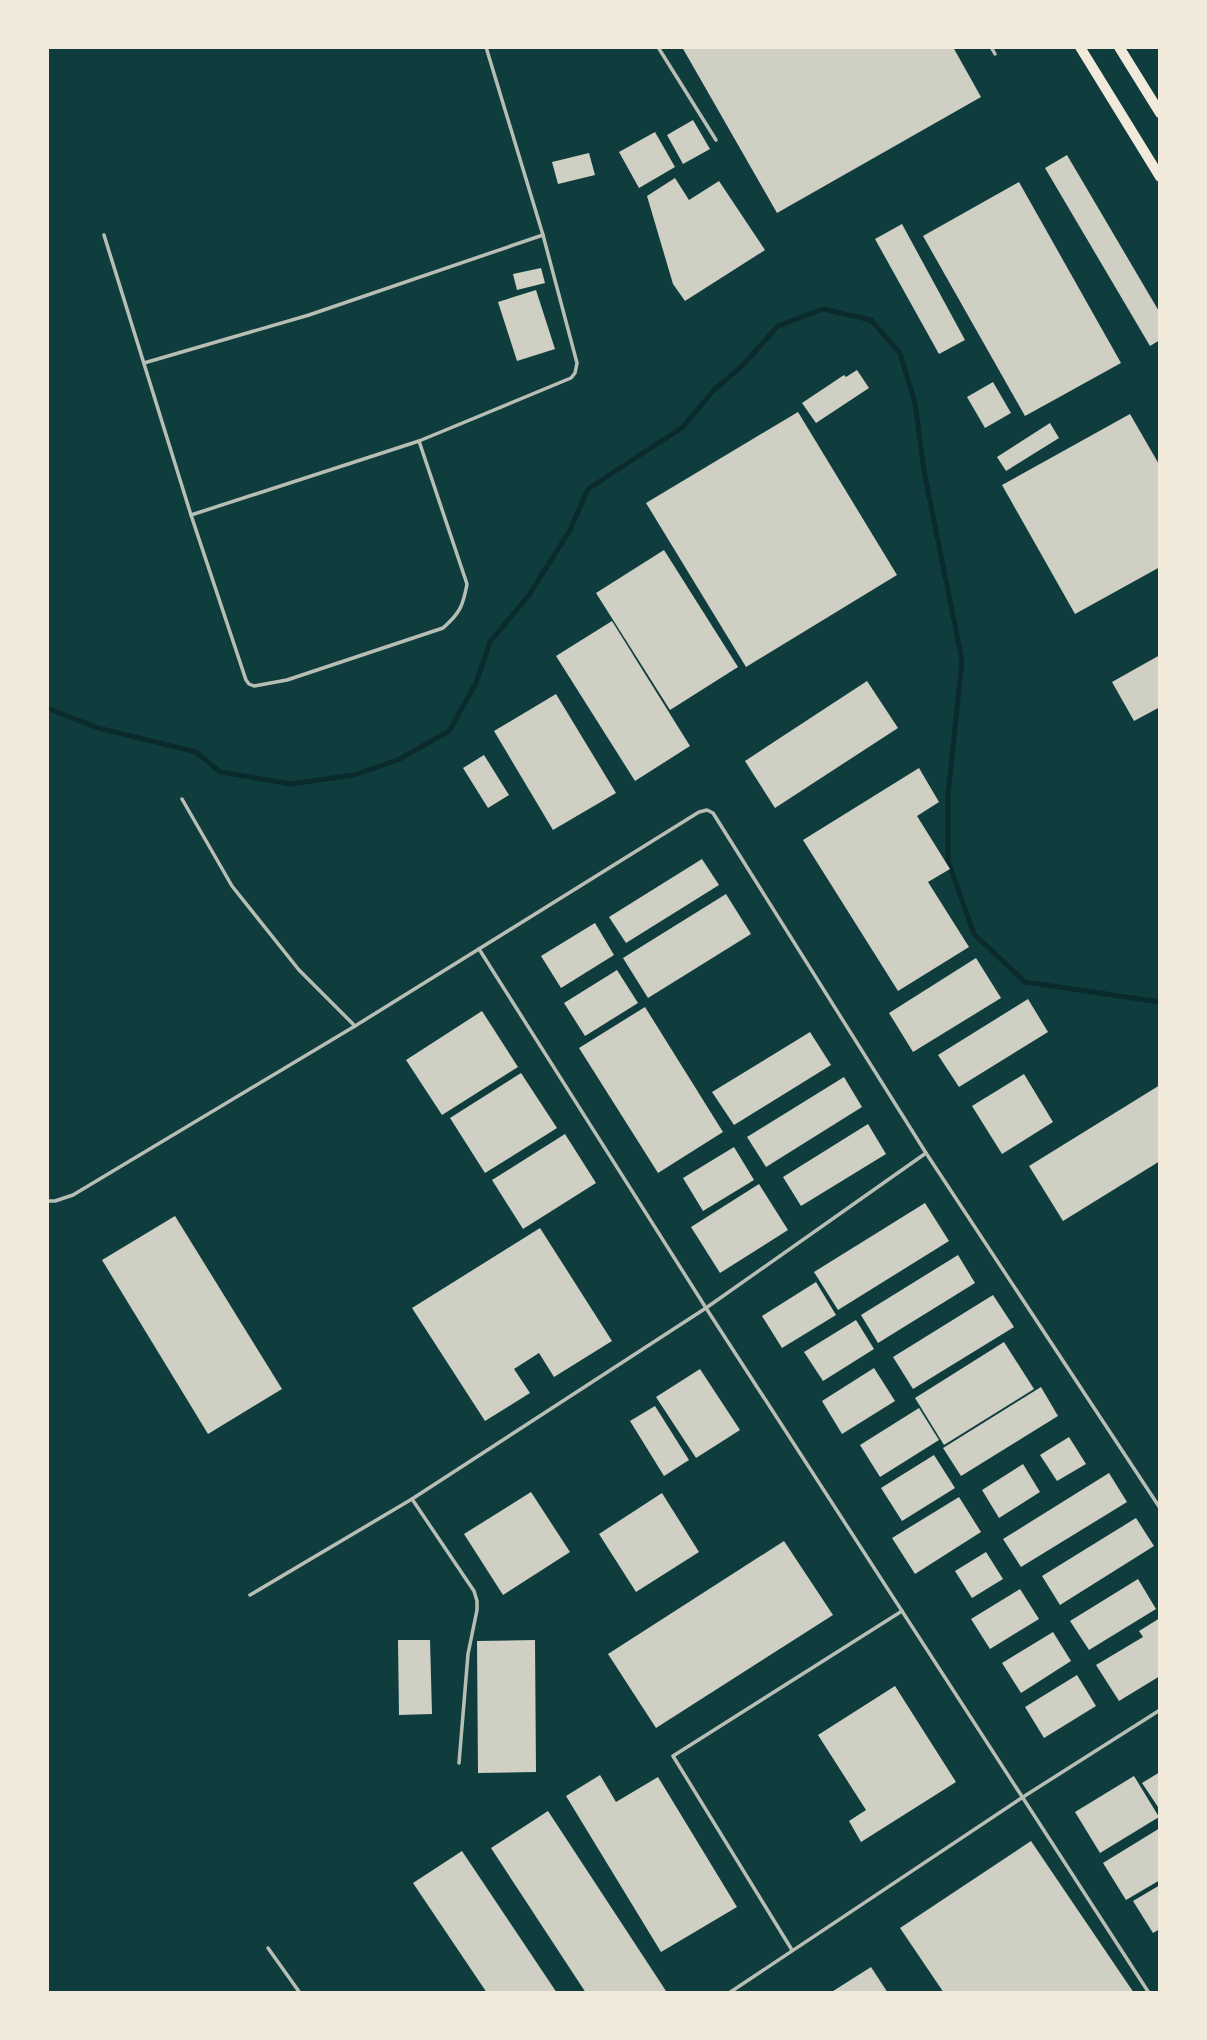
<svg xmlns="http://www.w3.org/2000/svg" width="1207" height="2040" font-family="'Public Sans',sans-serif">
	<rect width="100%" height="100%" fill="#0f3d3e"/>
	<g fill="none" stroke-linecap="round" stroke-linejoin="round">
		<path stroke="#0a2a2b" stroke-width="5" d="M47 708 98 728 196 752 220 772 291 784 354 775 398 760 449 731 476 683 490 642 529 595 570 530 588 489 683 427 713 391 743 365 778 326 823 309 871 320 900 353 915 403 924 471 962 660 948 796V861L974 934 1025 982 1160 1002"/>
	</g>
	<g fill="#cfcfc3">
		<path d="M682 47H953L981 97 777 213Z"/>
		<path d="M693 120 710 149 683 164 667 135Z"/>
		<path d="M655 132 675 167 639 188 619 152Z"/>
		<path d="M589 153 595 175 558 184 552 162Z"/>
		<path d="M1067 155 1160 313V340L1150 346 1045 168Z"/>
		<path d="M675 178 689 200 719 181 765 250 685 301 673 284 647 196Z"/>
		<path d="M1019 182 1121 363 1025 416 923 236Z"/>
		<path d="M902 224 965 340 939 354 875 239Z"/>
		<path d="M541 268 545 283 517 290 513 274Z"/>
		<path d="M536 290 555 349 517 361 498 302Z"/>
		<path d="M857 370 869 388 816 423 802 403 844 375 846 377Z"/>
		<path d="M993 382 1011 413 985 428 967 397Z"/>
		<path d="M798 412 897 575 746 667 646 503Z"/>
		<path d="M1130 414 1160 466V567L1075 614 1002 485Z"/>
		<path d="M1050 423 1059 438 1006 471 997 457Z"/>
		<path d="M664 550 738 667 670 710 596 593Z"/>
		<path d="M612 621 690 746 635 781 556 656Z"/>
		<path d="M1160 655V707L1134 721 1112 682Z"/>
		<path d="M867 681 898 728 775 808 745 761Z"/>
		<path d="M556 694 616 793 553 830 494 731Z"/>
		<path d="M484 755 509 795 488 808 463 768Z"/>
		<path d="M919 768 939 802 917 816 950 869 928 882 969 947 898 991 803 840Z"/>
		<path d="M702 859 719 885 626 943 609 917Z"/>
		<path d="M726 894 751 934 648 998 623 958Z"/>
		<path d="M595 923 614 955 561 988 541 956Z"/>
		<path d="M976 958 1001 998 913 1052 889 1013Z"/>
		<path d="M617 970 638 1003 585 1036 564 1003Z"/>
		<path d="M1028 999 1048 1032 959 1087 938 1055Z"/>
		<path d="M645 1007 723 1132 658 1173 579 1048Z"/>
		<path d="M482 1011 518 1067 442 1115 406 1060Z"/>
		<path d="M810 1032 831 1065 734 1125 712 1092Z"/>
		<path d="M521 1073 557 1128 485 1173 450 1118Z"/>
		<path d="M1024 1074 1053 1122 1002 1154 972 1106Z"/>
		<path d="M844 1077 862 1107 766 1167 747 1137Z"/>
		<path d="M1160 1085V1161L1063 1221 1029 1166Z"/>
		<path d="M868 1124 886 1154 801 1206 783 1177Z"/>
		<path d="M565 1134 596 1183 523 1229 492 1180Z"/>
		<path d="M734 1147 754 1180 703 1211 683 1178Z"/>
		<path d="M759 1184 788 1230 720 1273 691 1227Z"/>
		<path d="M925 1203 949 1241 838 1310 814 1272Z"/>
		<path d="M175 1216 282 1389 208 1434 102 1260Z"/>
		<path d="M540 1228 612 1341 554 1377 539 1353 514 1369 530 1393 485 1421 412 1308Z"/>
		<path d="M958 1255 975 1283 878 1343 861 1315Z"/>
		<path d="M816 1282 836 1315 782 1348 762 1316Z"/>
		<path d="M993 1295 1014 1327 913 1389 893 1357Z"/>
		<path d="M856 1320 874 1349 823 1381 804 1352Z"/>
		<path d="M1004 1342 1034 1389 944 1445 915 1398Z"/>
		<path d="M874 1368 895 1401 842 1434 822 1401Z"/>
		<path d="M700 1369 740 1430 696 1458 656 1397Z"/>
		<path d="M1041 1387 1058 1416 961 1476 943 1448Z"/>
		<path d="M655 1406 689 1460 664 1476 630 1421Z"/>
		<path d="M919 1408 939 1440 880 1477 860 1445Z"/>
		<path d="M1069 1437 1086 1464 1057 1481 1040 1455Z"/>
		<path d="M934 1455 955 1488 902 1521 881 1488Z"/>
		<path d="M1023 1464 1040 1492 999 1518 982 1490Z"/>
		<path d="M1109 1473 1127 1502 1021 1567 1003 1539Z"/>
		<path d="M531 1492 570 1552 503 1595 464 1534Z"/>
		<path d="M662 1493 699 1552 636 1592 599 1534Z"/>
		<path d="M959 1497 981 1532 915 1574 892 1538Z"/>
		<path d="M1136 1518 1154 1546 1060 1605 1042 1576Z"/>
		<path d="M784 1541 833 1615 656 1728 608 1654Z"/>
		<path d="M986 1552 1003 1579 972 1598 955 1571Z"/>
		<path d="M1138 1579 1156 1609 1089 1650 1070 1621Z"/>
		<path d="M1020 1589 1039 1619 990 1649 971 1619Z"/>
		<path d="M1160 1618V1676L1119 1701 1096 1665 1143 1637 1139 1631Z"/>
		<path d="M1053 1632 1071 1661 1021 1693 1002 1663Z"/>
		<path d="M398 1640H430L432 1714 399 1715Z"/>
		<path d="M535 1640 536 1772 478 1773 477 1641Z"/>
		<path d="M1077 1675 1096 1706 1044 1738 1025 1707Z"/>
		<path d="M895 1686 956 1782 861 1842 849 1821 866 1810 818 1735Z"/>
		<path d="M1160 1772V1810L1142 1783Z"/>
		<path d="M600 1775 616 1802 658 1777 737 1907 661 1952 566 1796Z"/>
		<path d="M1134 1776 1159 1817 1100 1853 1075 1812Z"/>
		<path d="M548 1811 666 1991 663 1993H586L491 1848Z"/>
		<path d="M1160 1828V1880L1126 1900 1103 1863Z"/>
		<path d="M1031 1841 1134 1993H944L900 1928Z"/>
		<path d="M462 1851 557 1993H487L413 1883Z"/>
		<path d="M1160 1885V1929L1153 1933 1133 1901Z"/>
		<path d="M871 1967 888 1993H830Z"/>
	</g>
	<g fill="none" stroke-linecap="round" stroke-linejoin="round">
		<g stroke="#b8beb3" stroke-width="3.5">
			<path d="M658 47 716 140"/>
			<path d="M991 47 995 54"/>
			<path d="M104 235 191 515 246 680 249 684 254 686 287 680 443 628C460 613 463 606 467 584L419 441"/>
			<path d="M144 363 309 315 543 235"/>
			<path d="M191 515 419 441 571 378 575 373 577 363 543 235 486 47"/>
			<path d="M182 799 232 886 299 970 355 1026"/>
			<path d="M479 949 706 1308 1149 1993"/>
			<path d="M47 1201H55L73 1195 355 1026 699 812 707 810 713 813 926 1153 1160 1508"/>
			<path d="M412 1499 474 1591 477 1601V1610L468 1654 459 1763"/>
			<path d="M250 1595 412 1499 706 1308 926 1153"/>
			<path d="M268 1948 300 1993"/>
			<path d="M792 1950 673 1756 902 1611"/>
			<path d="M729 1993 1023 1797 1160 1710"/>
		</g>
		<g stroke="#f1e9da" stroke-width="10">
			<path d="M1080 47 1160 177"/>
			<path d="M1119 47 1160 113"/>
		</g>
	</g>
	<rect width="1207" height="2040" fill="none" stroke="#f1e9da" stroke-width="98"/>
</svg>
